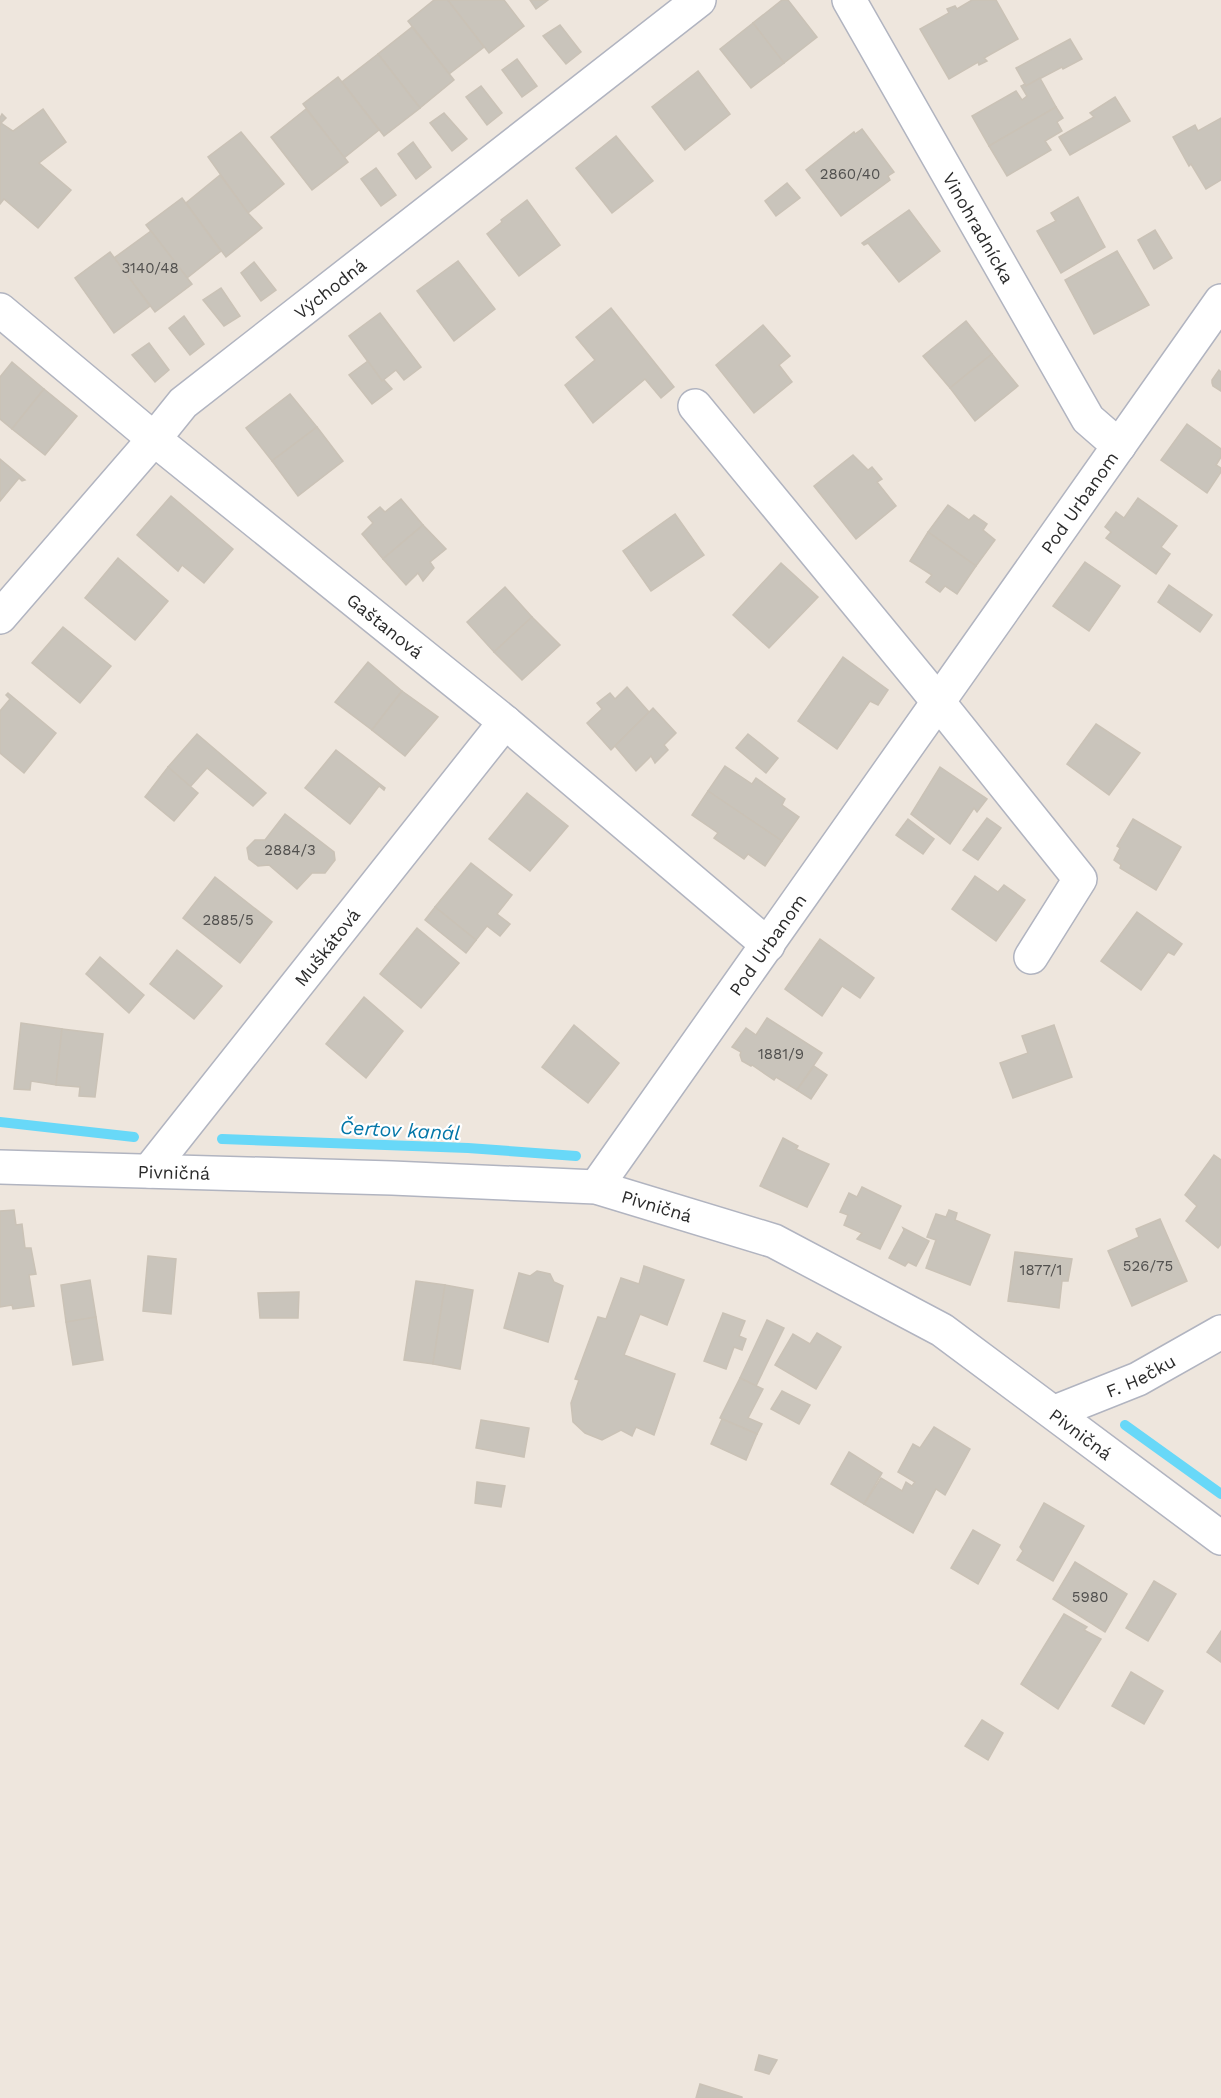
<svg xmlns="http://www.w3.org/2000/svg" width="1221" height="2098" font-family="'Work Sans',sans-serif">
	<rect width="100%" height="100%" fill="#eee6dd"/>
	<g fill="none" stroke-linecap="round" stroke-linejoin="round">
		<g stroke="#68d8f8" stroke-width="10">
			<path d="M0 1122 134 1137"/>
			<path d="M222 1139 468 1148 576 1156"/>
			<path d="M1125 1425 1221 1494"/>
		</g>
	</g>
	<g fill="#c9c4bb" stroke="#cac2b6" stroke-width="1.5">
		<path d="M434 0H448L484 47 449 74 408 21Z"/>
		<path d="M448 0H504L524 26 489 53Z"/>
		<path d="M530 0H548L536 9Z"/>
		<path d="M782 0H788L817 37 784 63 753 23Z"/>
		<path d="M972 0H996L1018 39 984 58 987 61 979 65 978 62 949 79 920 29 949 13 947 9 955 6 957 9Z"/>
		<path d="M753 23 784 63 751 88 720 49Z"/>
		<path d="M560 25 581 52 566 64 543 36Z"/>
		<path d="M412 27 454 80 420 108 378 54Z"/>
		<path d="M1070 39 1082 59 1063 69 1062 67 1026 86 1016 68Z"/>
		<path d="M378 54 420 108 384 136 342 82Z"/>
		<path d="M517 59 537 86 522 97 502 70Z"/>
		<path d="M698 71 730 114 685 150 652 107Z"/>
		<path d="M338 77 379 130 344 158 303 104Z"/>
		<path d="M1040 78 1056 107 989 146 972 116 1016 91 1022 100 1027 96 1021 86 1025 84 1026 86Z"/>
		<path d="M481 86 502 113 487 125 466 97Z"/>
		<path d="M1115 97 1130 121 1070 155 1059 137 1094 117 1090 113Z"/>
		<path d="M1056 107 1063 118 1057 122 1062 131 1045 141 1051 150 1007 176 989 146Z"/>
		<path d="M43 109 66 142 39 163 71 190 38 228 4 199 0 204V118L2 114 6 118 1 123 13 131Z"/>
		<path d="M306 109 348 162 312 190 271 137Z"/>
		<path d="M444 113 467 139 452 151 430 123Z"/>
		<path d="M1221 118V180L1206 189 1191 164 1189 166 1173 137 1195 125 1198 131Z"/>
		<path d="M862 129 894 172 888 176 890 180 841 216 806 170 854 132 855 134Z"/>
		<path d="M241 132 284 184 248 213 208 157Z"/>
		<path d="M616 136 653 181 612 213 576 168Z"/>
		<path d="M413 142 431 167 416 179 398 154Z"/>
		<path d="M376 168 396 195 381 206 361 179Z"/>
		<path d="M220 175 248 213 262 228 226 257 186 203Z"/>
		<path d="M787 183 800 198 776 216 765 201Z"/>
		<path d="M1078 197 1105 247 1061 273 1037 231 1056 221 1051 213Z"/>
		<path d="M182 198 221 251 187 278 146 225Z"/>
		<path d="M527 200 560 245 519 276 487 234 502 222 501 220Z"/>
		<path d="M909 210 940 251 899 282 868 243 864 245 862 243Z"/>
		<path d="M1155 230 1172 258 1154 269 1138 240Z"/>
		<path d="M151 231 192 284 155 312 114 258Z"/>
		<path d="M1117 251 1149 305 1094 334 1065 280Z"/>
		<path d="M110 252 150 306 114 333 75 278Z"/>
		<path d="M458 261 495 309 454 341 417 291Z"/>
		<path d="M254 262 276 290 261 301 241 273Z"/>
		<path d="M221 288 240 316 224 326 203 300Z"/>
		<path d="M611 308 674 387 661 398 645 379 593 423 565 385 595 360 576 337Z"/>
		<path d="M380 313 421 367 404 380 396 370 382 381 349 336Z"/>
		<path d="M184 316 204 344 190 355 169 328Z"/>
		<path d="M966 321 992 354 950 388 923 356Z"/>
		<path d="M763 325 790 356 779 365 792 382 754 413 716 365Z"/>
		<path d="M149 343 169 370 155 382 132 355Z"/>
		<path d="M992 354 1018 386 975 421 950 388Z"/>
		<path d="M368 361 382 381 384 380 392 389 372 404 349 375Z"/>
		<path d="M12 362 44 389 12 429 0 419V377Z"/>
		<path d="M1219 370 1221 372V391L1213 386 1212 383V380Z"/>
		<path d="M44 389 77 416 45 455 12 429Z"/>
		<path d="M290 394 317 427 272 461 246 428Z"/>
		<path d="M1187 424 1221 449V457L1216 465 1221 468V472L1207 493 1161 460Z"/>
		<path d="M317 427 343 461 298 496 272 461Z"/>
		<path d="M853 455 868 470 872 467 882 479 877 482 896 506 856 539 814 486Z"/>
		<path d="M0 459 25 480 22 481 19 478 0 501Z"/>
		<path d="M171 496 233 549 204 583 182 565 178 571 137 535Z"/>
		<path d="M1138 498 1177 526 1161 547 1170 554 1156 574 1106 538 1111 532 1105 527 1116 512 1124 518Z"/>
		<path d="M401 499 423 525 383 559 362 534 373 523 368 517 380 507 385 512Z"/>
		<path d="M948 505 969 520 974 515 987 524 983 530 995 540 976 566 928 532Z"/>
		<path d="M675 514 704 555 651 591 623 551Z"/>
		<path d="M423 525 446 549 430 562 434 568 423 581 418 573 406 585 383 559Z"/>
		<path d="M928 532 976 566 957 594 945 586 940 592 926 582 932 575 910 561Z"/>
		<path d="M118 558 168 601 135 640 85 598Z"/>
		<path d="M1085 562 1120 586 1089 631 1053 606Z"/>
		<path d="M781 563 818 597 769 648 733 615Z"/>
		<path d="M1169 585 1212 615 1200 632 1158 602Z"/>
		<path d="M505 587 532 617 494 652 467 622Z"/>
		<path d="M532 617 560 645 522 680 494 652Z"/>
		<path d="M63 627 111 666 80 703 32 663Z"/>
		<path d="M843 657 888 690 878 705 870 701 837 749 798 721Z"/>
		<path d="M368 662 402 691 372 730 335 702Z"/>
		<path d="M627 687 649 712 611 750 587 723 602 709 597 703 610 693 615 699Z"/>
		<path d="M402 691 438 717 405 756 372 730Z"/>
		<path d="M8 693 56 733 24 773 0 753V711L10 699 6 695Z"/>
		<path d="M653 708 676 733 664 745 668 750 655 763 651 756 636 771 615 746Z"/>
		<path d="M1096 724 1140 753 1109 795 1067 764Z"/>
		<path d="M197 734 266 793 253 806 207 768 190 787 168 767Z"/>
		<path d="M748 734 778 758 766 773 736 748Z"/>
		<path d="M336 750 385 788 384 790 379 786 350 824 305 788Z"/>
		<path d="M725 766 752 784 756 778 785 799 782 805 799 817 782 841 708 791Z"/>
		<path d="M168 767 198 793 174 821 145 797Z"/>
		<path d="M940 767 987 799 977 812 974 808 950 844 911 814Z"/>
		<path d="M708 791 782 841 765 866 748 854 744 859 714 838 718 833 692 815Z"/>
		<path d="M527 793 568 826 530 871 489 839Z"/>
		<path d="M285 814 334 852 335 860 325 873H312L297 889 269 865 258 866 249 859 247 848 255 840H265Z"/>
		<path d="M987 818 1001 828 978 860 963 850Z"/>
		<path d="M908 819 934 839 923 854 896 835Z"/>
		<path d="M1133 819 1181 847 1156 890 1120 868 1121 865 1114 860 1120 848 1117 846Z"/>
		<path d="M471 863 512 895 497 914 510 924 500 936 487 926 476 940 435 907Z"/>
		<path d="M975 876 998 892 1004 885 1025 900 996 941 952 909Z"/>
		<path d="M215 877 272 922 240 963 183 918Z"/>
		<path d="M435 907 476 940 466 953 425 920Z"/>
		<path d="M1137 912 1182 944 1174 955 1168 952 1141 990 1101 961Z"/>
		<path d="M417 928 459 963 421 1008 380 974Z"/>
		<path d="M820 939 874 978 860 998 842 986 822 1016 785 989Z"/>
		<path d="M177 950 222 986 194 1019 150 984Z"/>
		<path d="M100 957 144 995 129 1013 86 974Z"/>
		<path d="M364 997 403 1031 366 1078 326 1044Z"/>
		<path d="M767 1018 822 1053 797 1090 776 1077 774 1080 752 1065 751 1066 742 1061 740 1055 741 1052 732 1047 746 1028 756 1035Z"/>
		<path d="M21 1023 62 1029 56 1085 31 1081 30 1090 14 1089Z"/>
		<path d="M574 1025 619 1063 588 1103 542 1067Z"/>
		<path d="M1054 1025 1072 1077 1013 1098 1000 1063 1028 1053 1022 1036Z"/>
		<path d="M62 1029 103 1034 95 1097 79 1096 80 1087 56 1085Z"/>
		<path d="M814 1066 827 1075 811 1099 797 1090Z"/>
		<path d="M783 1138 798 1146 796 1149 829 1164 807 1207 760 1186Z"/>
		<path d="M1214 1155 1221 1160V1244L1218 1248 1186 1221 1197 1206 1185 1195Z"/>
		<path d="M862 1187 901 1206 880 1249 857 1239 862 1233 844 1225 848 1215 840 1212 849 1193 857 1197Z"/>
		<path d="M14 1210 16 1225 22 1224 25 1248H31L36 1274 29 1275 34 1306 13 1309 12 1305 0 1307V1211Z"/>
		<path d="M949 1210 957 1213 955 1220 990 1235 970 1285 926 1268 936 1240 927 1237 936 1214 946 1217Z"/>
		<path d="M1160 1219 1187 1281 1132 1306 1108 1251 1139 1237 1136 1229Z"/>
		<path d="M903 1228 929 1241 916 1266 908 1262 905 1266 889 1258 904 1230Z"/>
		<path d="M1015 1252 1072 1259 1068 1281H1062L1059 1308 1008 1301Z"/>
		<path d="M148 1256 176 1259 171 1314 143 1311Z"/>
		<path d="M644 1266 684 1280 667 1325 640 1314 624 1355 675 1374 654 1435 636 1427 632 1436 621 1430 602 1440 585 1433 573 1422 571 1403 579 1380 575 1379 598 1317 606 1319 621 1278 639 1284Z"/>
		<path d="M537 1271 550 1274 554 1282 563 1286 548 1342 504 1328 519 1273 530 1276Z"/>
		<path d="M90 1280 96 1317 66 1322 61 1285Z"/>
		<path d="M416 1281 445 1285 433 1364 404 1360Z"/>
		<path d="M445 1285 473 1290 460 1369 433 1364Z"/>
		<path d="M299 1292 298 1318H260L258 1293Z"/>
		<path d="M723 1313 745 1321 739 1336 746 1339 742 1350 734 1347 726 1369 704 1361Z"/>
		<path d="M96 1317 103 1360 73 1365 66 1322Z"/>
		<path d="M767 1320 784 1328 756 1386 740 1378Z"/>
		<path d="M817 1333 841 1347 816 1389 775 1365 793 1334 810 1344Z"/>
		<path d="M740 1378 763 1389 748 1418 762 1424 757 1434 720 1418Z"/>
		<path d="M782 1391 810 1405 799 1424 771 1409Z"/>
		<path d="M722 1419 757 1434 746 1460 711 1444Z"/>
		<path d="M481 1420 529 1428 524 1457 476 1448Z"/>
		<path d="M934 1427 970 1449 945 1495 936 1489 913 1533 864 1504 881 1478 902 1491 906 1482 912 1486 915 1482 898 1472 913 1444 920 1448Z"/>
		<path d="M849 1452 882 1473 864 1504 831 1484Z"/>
		<path d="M477 1482 505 1486 501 1507 475 1503Z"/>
		<path d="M1044 1503 1084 1526 1053 1581 1017 1560 1023 1551 1020 1547Z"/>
		<path d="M973 1530 1000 1545 978 1584 951 1568Z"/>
		<path d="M1075 1562 1127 1594 1105 1632 1053 1599Z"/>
		<path d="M1154 1581 1176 1594 1148 1641 1126 1628Z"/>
		<path d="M1064 1614 1087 1627 1084 1630 1101 1639 1058 1709 1021 1684Z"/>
		<path d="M1221 1631V1662L1207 1652Z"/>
		<path d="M1131 1672 1163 1691 1144 1724 1112 1706Z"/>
		<path d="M982 1720 1003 1733 988 1760 965 1746Z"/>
		<path d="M759 2055 777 2060 769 2074 755 2070Z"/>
		<path d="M700 2084 742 2097V2098H696Z"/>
	</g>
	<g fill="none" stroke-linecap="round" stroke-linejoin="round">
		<defs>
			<g id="minor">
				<path id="s1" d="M849 0 1088 419 1119 446"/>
				<path id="s2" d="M0 310 154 439 505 722 768 945"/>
				<path d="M695 406 923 683 1080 879 1031 957"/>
				<path id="s3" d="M0 617 154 439 183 403 699 0"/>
				<path id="s4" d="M0 1167 392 1178 596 1187 774 1241 942 1330 1221 1538"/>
				<path id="s5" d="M149 1171 505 722"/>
				<path id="s6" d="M596 1187 1221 301"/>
				<path id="s7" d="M1055 1412 1138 1379 1221 1332"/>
			</g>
		</defs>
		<use href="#minor" stroke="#b1b4c0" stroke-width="36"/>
		<use href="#minor" stroke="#fff" stroke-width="33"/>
	</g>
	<g text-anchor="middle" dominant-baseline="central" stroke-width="4.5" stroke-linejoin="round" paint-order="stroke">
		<g font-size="15" fill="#52514f">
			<text x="850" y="174">2860/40</text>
			<text x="150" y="268">3140/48</text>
			<text x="290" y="850">2884/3</text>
			<text x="228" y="920">2885/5</text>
			<text x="781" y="1054">1881/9</text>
			<text x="1148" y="1266">526/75</text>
			<text x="1041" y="1270">1877/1</text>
			<text x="1090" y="1597">5980</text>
		</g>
		<g font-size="18" fill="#2b2b2b" stroke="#fff">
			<text stroke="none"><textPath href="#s1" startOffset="262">Vinohradnícka</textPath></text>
			<text stroke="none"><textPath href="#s3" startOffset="468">Východná</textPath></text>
			<text stroke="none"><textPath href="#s6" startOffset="838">Pod Urbanom</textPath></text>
			<text stroke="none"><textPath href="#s2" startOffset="498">Gaštanová</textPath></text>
			<text stroke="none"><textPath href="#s6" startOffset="297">Pod Urbanom</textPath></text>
			<text stroke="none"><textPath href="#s5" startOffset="286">Muškátová</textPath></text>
			<text stroke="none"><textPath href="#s4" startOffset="174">Pivničná</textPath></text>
			<text stroke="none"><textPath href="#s4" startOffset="660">Pivničná</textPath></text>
			<text stroke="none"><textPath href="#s7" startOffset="93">F. Hečku</textPath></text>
			<text stroke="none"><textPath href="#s4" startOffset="1146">Pivničná</textPath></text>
		</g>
		<g font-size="20" font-style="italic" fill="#0376a8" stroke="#fff">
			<text transform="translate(400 1130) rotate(3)">Čertov kanál</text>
		</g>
	</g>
</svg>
